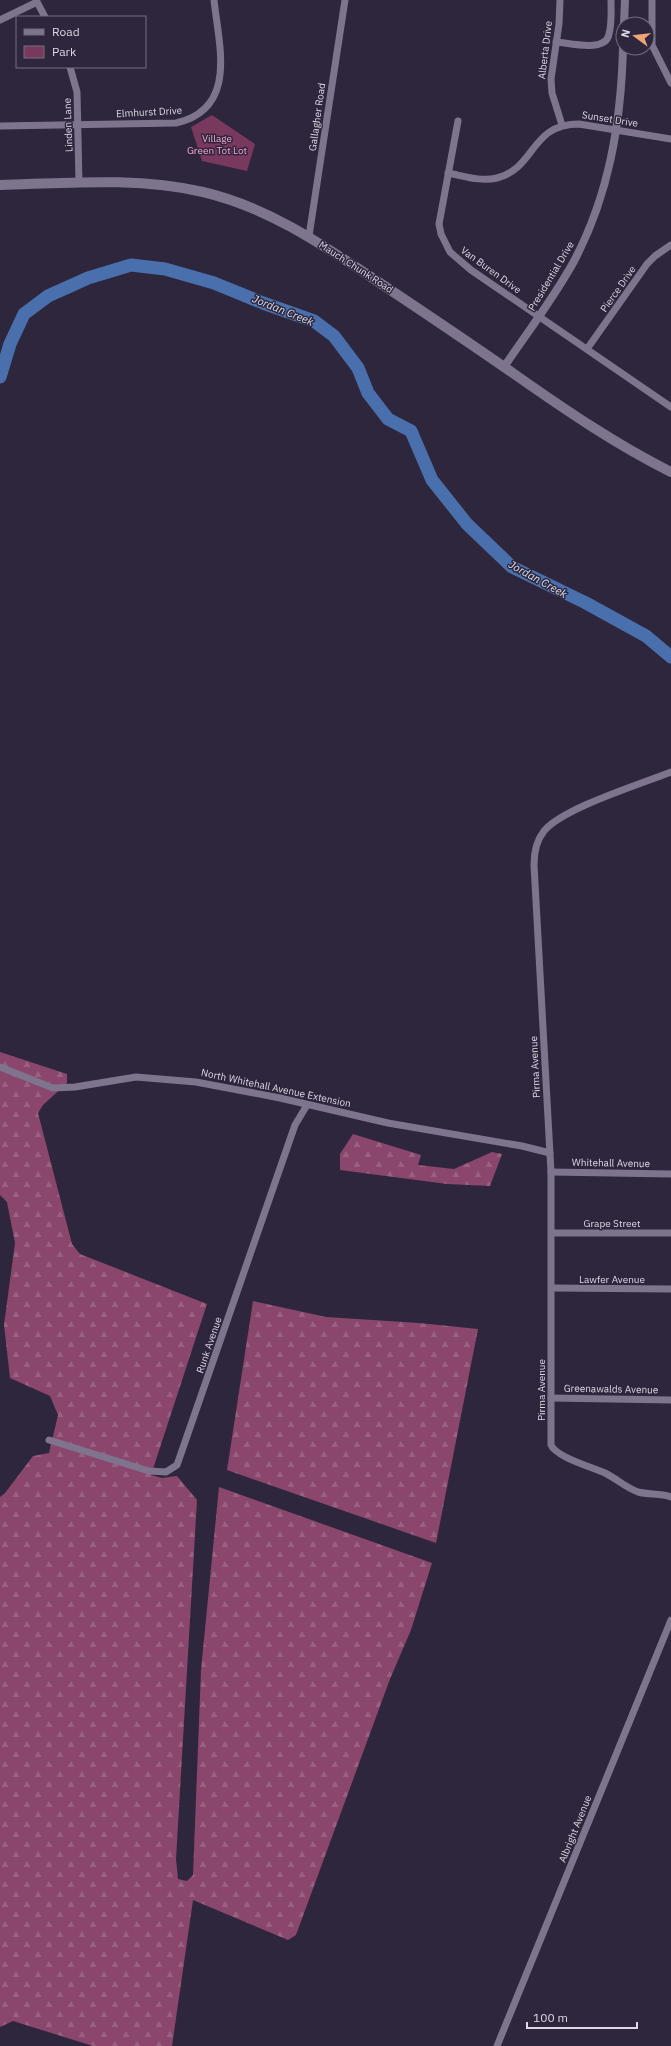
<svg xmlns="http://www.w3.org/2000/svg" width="671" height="2046" font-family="'IBM Plex Sans',sans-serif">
	<defs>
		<pattern id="forest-firs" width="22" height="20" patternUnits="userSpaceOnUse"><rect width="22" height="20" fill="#8a466d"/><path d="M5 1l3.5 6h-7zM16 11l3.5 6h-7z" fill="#9a6082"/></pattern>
	</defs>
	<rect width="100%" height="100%" fill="#2e263c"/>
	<path fill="#79395f" d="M212 115 255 144 247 171 202 161 191 127Z"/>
	<g fill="url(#forest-firs)">
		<path d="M0 1052 67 1074V1083L43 1105 38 1113 72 1244 80 1254 207 1304 151 1475 162 1478 177 1476 197 1500 176 1859 178 1879 187 1881 193 1875 201 1670 219 1487 432 1563 411 1630 390 1679 296 1935 288 1940 193 1900 172 2046H93L13 2021 0 2027V1497L5 1493 33 1456 49 1453 58 1415 50 1396 10 1378 4 1325 15 1243 7 1202 0 1195Z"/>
		<path d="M353 1134 421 1155 418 1165 454 1169 492 1152 502 1154 490 1186 447 1184 340 1170V1154Z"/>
		<path d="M253 1301 326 1317 419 1323 478 1329 436 1543 227 1470Z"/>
	</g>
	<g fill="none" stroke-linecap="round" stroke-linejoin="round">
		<path stroke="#4970ac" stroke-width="13" d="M0 377 10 344 24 314 48 296 88 278 131 265 165 269 214 283 263 303 314 321 334 336 358 368 368 393 388 419 411 431 432 480 467 524 512 567 586 603 646 636 671 657"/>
		<g stroke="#7e748e" stroke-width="7">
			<path d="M36 0 45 17"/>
			<path d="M560 0 559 24 551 79 552 93 562 125"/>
			<path d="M652 0V45L671 83"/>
			<path d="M0 20 37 2"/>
			<path d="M556 42C570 43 606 53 609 34 612 23 611 11 611 0"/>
			<path d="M70 67 77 92 79 183"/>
			<path d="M458 121 439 224 441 234 450 252 471 270 671 407"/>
			<path d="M0 126 176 123C238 109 219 46 214 0"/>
			<path d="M448 173C464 176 481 182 497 178 536 168 530 124 579 124L671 139"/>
			<path d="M309 236 345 0"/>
			<path d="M587 349 647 264 655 256 671 245"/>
			<path d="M671 772C641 784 563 808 544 831 536 841 534 853 534 865L551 1172V1445C556 1457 592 1467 605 1473 617 1479 625 1487 638 1492 649 1495 660 1493 671 1497"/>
			<path d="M0 1067 53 1088 75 1087 136 1077 196 1082 280 1098 388 1123 522 1146 550 1153"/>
			<path d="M551 1172 671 1174"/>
			<path d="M552 1233H671"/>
			<path d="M552 1288 671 1289"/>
			<path d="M551 1398 671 1400"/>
			<path d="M49 1440 149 1471 166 1472 177 1465 295 1125 307 1105"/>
			<path d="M497 2046 671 1620"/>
		</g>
		<g stroke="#7e748e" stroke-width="8">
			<path d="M624 24 625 0"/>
			<path d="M504 367C527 333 553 299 573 263 609 196 621 123 623 48"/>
		</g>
		<path stroke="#7e748e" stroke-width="10" d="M0 185C68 183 137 177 203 192 267 207 320 243 374 279 422 311 470 343 517 376 567 411 617 445 671 472"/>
	</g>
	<g text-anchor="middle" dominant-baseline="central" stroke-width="3" stroke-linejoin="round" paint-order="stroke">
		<g font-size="10" fill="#ded8e7" stroke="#2e263c">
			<text transform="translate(545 50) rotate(-83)">Alberta Drive</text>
			<text transform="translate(149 112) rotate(-3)">Elmhurst Drive</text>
			<text transform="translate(317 117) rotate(-82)">Gallagher Road</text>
			<text transform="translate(610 119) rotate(9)">Sunset Drive</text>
			<text transform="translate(68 125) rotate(-92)">Linden Lane</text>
			<text transform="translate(356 267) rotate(33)">Mauch Chunk Road</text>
			<text transform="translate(491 270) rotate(36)">Van Buren Drive</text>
			<text transform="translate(551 276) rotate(-59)">Presidential Drive</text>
			<text transform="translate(618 289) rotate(-55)">Pierce Drive</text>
			<text transform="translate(535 1067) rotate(-93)">Pirma Avenue</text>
			<text transform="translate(276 1088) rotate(12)">North Whitehall Avenue Extension</text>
			<text transform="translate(611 1163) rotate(1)">Whitehall Avenue</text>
			<text x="612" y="1223">Grape Street</text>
			<text x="612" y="1279">Lawfer Avenue</text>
			<text transform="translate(209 1345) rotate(-71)">Runk Avenue</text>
			<text transform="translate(611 1389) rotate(1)">Greenawalds Avenue</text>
			<text transform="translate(541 1390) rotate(-90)">Pirma Avenue</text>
			<text transform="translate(575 1829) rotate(-68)">Albright Avenue</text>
		</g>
		<g font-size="10" fill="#f7a8d3" stroke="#2e263c">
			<text x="217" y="138">Village<tspan x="217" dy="12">Green Tot Lot</tspan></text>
		</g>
		<g font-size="11" font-style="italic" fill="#d6e2f3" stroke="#2e263c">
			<text transform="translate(283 310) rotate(22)">Jordan Creek</text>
			<text transform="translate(538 579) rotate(29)">Jordan Creek</text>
		</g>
	</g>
	<rect x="16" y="16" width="130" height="52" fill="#2e263c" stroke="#746d80"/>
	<rect x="24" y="29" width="20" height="6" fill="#7e748e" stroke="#746d80"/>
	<text x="52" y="36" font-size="12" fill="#ded8e7">Road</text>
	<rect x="24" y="46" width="20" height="12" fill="#79395f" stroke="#746d80"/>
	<text x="52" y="56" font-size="12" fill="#ded8e7">Park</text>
	<g transform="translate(635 36) rotate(285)"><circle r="19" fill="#2e263c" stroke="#746d80"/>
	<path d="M0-3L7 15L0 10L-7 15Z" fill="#efa376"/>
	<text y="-6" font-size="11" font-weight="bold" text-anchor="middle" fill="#ded8e7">N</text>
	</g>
	<path d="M527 2022v6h110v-6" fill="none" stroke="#ded8e7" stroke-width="2"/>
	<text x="533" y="2022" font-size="12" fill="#ded8e7" stroke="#2e263c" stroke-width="3" paint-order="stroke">100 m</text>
</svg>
